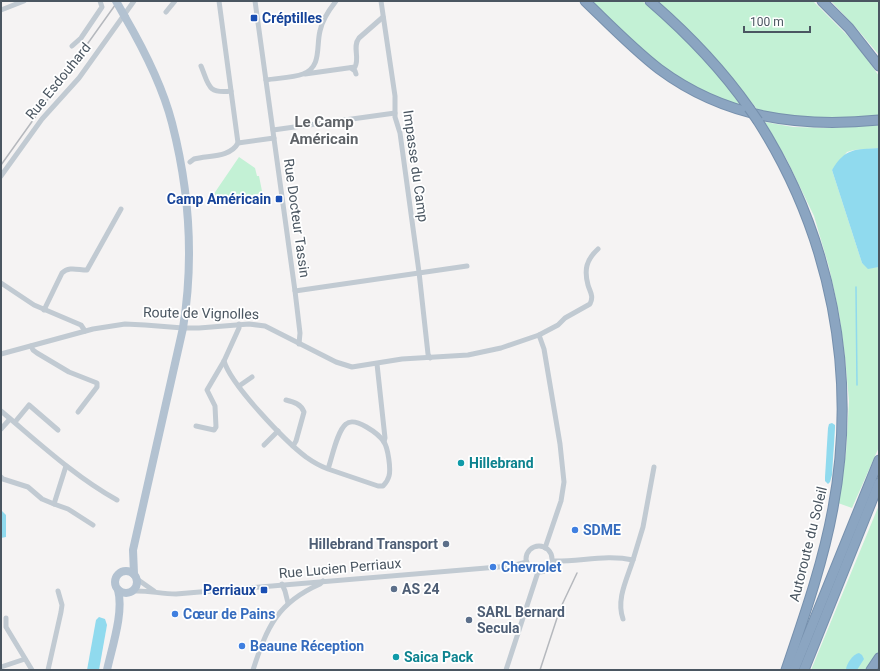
<svg xmlns="http://www.w3.org/2000/svg" width="880" height="671" font-family="Roboto,sans-serif">
	<rect width="100%" height="100%" fill="#f5f3f3"/>
	<g fill="#c3f1d5">
		<path d="M591 1H642L656 12 694 48 721 77 742 108C728 102 713 98 699 91 657 69 624 34 591 1Z"/>
		<path d="M656 1H813L848 36 865 56 879 76V117L808 119 762 113 757 109C726 70 694 33 656 1Z"/>
		<path d="M831 1H879V55L858 30Z"/>
		<path d="M765 122 793 127 829 128 879 125V148L854 150 847 152 832 170 862 263 868 268 879 267V447L852 508 838 503 846 453 849 401 845 357 839 313 829 267 814 216 787 160Z"/>
		<path d="M239 157 255 168 257 176H259L262 191 259 194 209 201Z"/>
		<path d="M879 505V652L866 670H811Z"/>
	</g>
	<g fill="#90daee">
		<path d="M879 148V267L868 269 862 263 832 170C846 147 855 150 879 148Z"/>
		<path d="M832 423 835 425V428L832 475 830 482 828 484 825 481V477L828 428 829 424Z"/>
		<path d="M1 510 6 515V537L1 538Z"/>
		<path d="M99 617 105 619 107 625 99 670H87L96 620Z"/>
		<path d="M859 653 862 655 864 659 857 670H846C846 664 853 654 859 653Z"/>
	</g>
	<g fill="none" stroke-linecap="round" stroke-linejoin="round">
		<path stroke="#90daee" stroke-width="1.5" d="M856 287 857 385"/>
		<defs>
			<g id="motorway">
				<path d="M585 1C609 24 633 49 659 69 725 118 799 128 879 120"/>
				<path d="M650 1C687 33 721 68 749 108"/>
				<path d="M822 1 849 28 879 66"/>
				<path d="M758 121C831 236 858 373 833 508 823 563 804 617 786 670"/>
				<path d="M794 670 879 460"/>
				<path d="M804 670 879 483"/>
				<path d="M871 670 879 658"/>
			</g>
		</defs>
		<use href="#motorway" stroke="#7690ad" stroke-width="11"/>
		<g stroke="#c1cad2" stroke-width="5">
			<path d="M255 1 295 291 300 333 299 344"/>
			<path d="M381 1 395 96V117L400 133 419 272 428 354 430 358"/>
			<path d="M1 10 24 1"/>
			<path d="M166 12 175 1"/>
			<path d="M72 46 81 38 102 7 100 1"/>
			<path d="M201 66C209 85 207 94 231 91"/>
			<path d="M351 68 355 71 356 74"/>
			<path d="M305 74 355 67C360 57 352 47 359 38L383 17"/>
			<path d="M266 80C277 78 292 78 303 74 322 67 316 46 320 31 322 20 329 10 336 1"/>
			<path d="M273 130 395 113"/>
			<path d="M238 143 274 138"/>
			<path d="M190 162 194 159C208 155 230 158 238 143L219 1"/>
			<path d="M1 176 42 119 79 78 134 1"/>
			<path d="M1 283 34 305 81 325 85 331"/>
			<path d="M295 291 467 266"/>
			<path d="M44 310 62 273C69 266 78 270 87 270L121 209"/>
			<path d="M539 335 558 325 565 318 590 304C594 296 590 292 588 285 584 270 586 260 598 249"/>
			<path d="M31 346 33 350 37 353 69 372 97 383V387L78 412"/>
			<path d="M1 354 93 329 125 324 145 325 183 328H199L249 324 265 326 336 362 352 367 402 359 468 355 501 348 539 335 544 349 560 444 564 482 561 501 545 548"/>
			<path d="M224 361C231 385 285 441 306 457 313 462 320 466 328 469L378 486H383C386 483 388 480 389 476 391 469 388 448 384 442 379 434 355 416 346 424 337 431 332 458 328 469"/>
			<path d="M377 364 385 438 384 442"/>
			<path d="M239 386 252 377"/>
			<path d="M286 400C294 402 301 404 304 412L296 441 293 446"/>
			<path d="M1 411C38 442 74 476 117 500"/>
			<path d="M15 422 29 405 58 430"/>
			<path d="M196 426 214 430 216 427 215 406 207 390 224 361 239 328V324"/>
			<path d="M1 429 10 419"/>
			<path d="M264 445 278 431"/>
			<path d="M1 477 3 479 28 487 42 499 54 504 66 466"/>
			<path d="M54 504 68 509 93 525"/>
			<circle cx="539" cy="559" r="13"/>
			<path d="M552 561C579 562 606 554 633 560L643 527 654 467"/>
			<path d="M137 579 154 591"/>
			<path d="M282 584 285 591 288 603"/>
			<path d="M133 591C147 590 161 594 176 594L511 566 527 562"/>
			<path d="M6 618V627L32 670"/>
			<path d="M623 619C616 599 627 579 633 560"/>
			<path d="M1 667 25 659"/>
			<path d="M48 670 61 612 62 605 58 591"/>
			<path d="M253 670C267 627 277 603 320 584L323 581"/>
			<path d="M506 670 538 572"/>
		</g>
		<g stroke="#b3c2d1" stroke-width="8">
			<path d="M125 17C143 48 163 88 172 123 189 189 194 260 183 328L133 550 134 574"/>
			<circle cx="126" cy="582" r="11"/>
			<path d="M107 670C112 647 124 612 118 590"/>
		</g>
		<use href="#motorway" stroke="#8ba5c1" stroke-width="9"/>
		<g stroke="#b5b8bd" stroke-width="1.5">
			<path d="M1 165 118 1"/>
			<path d="M540 670 560 609 577 573"/>
		</g>
		<defs>
			<path id="motorway-bridge" d="M749 108 758 121"/>
		</defs>
		<use href="#motorway-bridge" stroke="#7690ad" stroke-width="11" stroke-linecap="butt"/>
		<path stroke="#b3c2d1" stroke-width="8" d="M116 1 125 17"/>
		<use href="#motorway-bridge" stroke="#8ba5c1" stroke-width="9"/>
	</g>
	<g fill="#1a4fb4" stroke="#fff" stroke-width="1.5">
		<rect x="250" y="14" width="8" height="8" rx="2"/>
		<rect x="275" y="195" width="8" height="8" rx="2"/>
		<rect x="260" y="586" width="8" height="8" rx="2"/>
	</g>
	<g fill="#0f9aa8" stroke="#fff" stroke-width="1.5">
		<circle cx="461" cy="463" r="4"/>
		<circle cx="396" cy="657" r="4"/>
	</g>
	<g fill="#3f7fe0" stroke="#fff" stroke-width="1.5">
		<circle cx="575" cy="530" r="4"/>
		<circle cx="493" cy="567" r="4"/>
		<circle cx="175" cy="614" r="4"/>
		<circle cx="242" cy="646" r="4"/>
	</g>
	<g fill="#5c6f8a" stroke="#fff" stroke-width="1.5">
		<circle cx="446" cy="544" r="4"/>
		<circle cx="394" cy="589" r="4"/>
		<circle cx="469" cy="620" r="4"/>
	</g>
	<g text-anchor="middle" dominant-baseline="central" stroke-width="3.5" stroke-linejoin="round" paint-order="stroke">
		<g font-size="14" font-weight="bold" fill="#164399" stroke="#fff" text-anchor="end">
			<text x="262" y="18" text-anchor="start">Créptilles</text>
			<text x="271" y="199">Camp Américain</text>
			<text x="256" y="590">Perriaux</text>
		</g>
		<g font-size="14" fill="#4a5661" stroke="#fff">
			<text transform="translate(58 81) rotate(-51)">Rue Esdouhard</text>
			<text transform="translate(416 166) rotate(82)">Impasse du Camp</text>
			<text transform="translate(297 218) rotate(82)">Rue Docteur Tassin</text>
			<text transform="translate(201 313) rotate(1)">Route de Vignolles</text>
			<text transform="translate(808 544) rotate(-76)">Autoroute du Soleil</text>
			<text transform="translate(340 568) rotate(-5)">Rue Lucien Perriaux</text>
		</g>
		<g font-size="14" font-weight="bold" fill="#0d838f" stroke="#fff" text-anchor="start">
			<text x="469" y="463">Hillebrand</text>
			<text x="404" y="657">Saica Pack</text>
		</g>
		<g font-size="14" font-weight="bold" fill="#366cbe" stroke="#fff" text-anchor="start">
			<text x="583" y="530">SDME</text>
			<text x="501" y="567">Chevrolet</text>
			<text x="183" y="614">Cœur de Pains</text>
			<text x="250" y="646">Beaune Réception</text>
		</g>
		<g font-size="14" font-weight="bold" fill="#4e5e75" stroke="#fff" text-anchor="start">
			<text x="438" y="544" text-anchor="end">Hillebrand Transport</text>
			<text x="402" y="589">AS 24</text>
			<text x="477" y="612">SARL Bernard<tspan x="477" dy="16">Secula</tspan></text>
		</g>
		<g font-size="15" font-weight="bold" fill="#5f6368" stroke="#fff">
			<text x="324" y="122">Le Camp<tspan x="324" dy="17">Américain</tspan></text>
		</g>
	</g>
	<rect width="880" height="671" fill="none" stroke="#4a5661" stroke-width="4"/>
	<path d="M744 26v6h66v-6" fill="none" stroke="#4a5661" stroke-width="2"/>
	<text x="750" y="26" font-size="12" fill="#4a5661" stroke="#ffffff" stroke-width="3" paint-order="stroke">100 m</text>
</svg>
